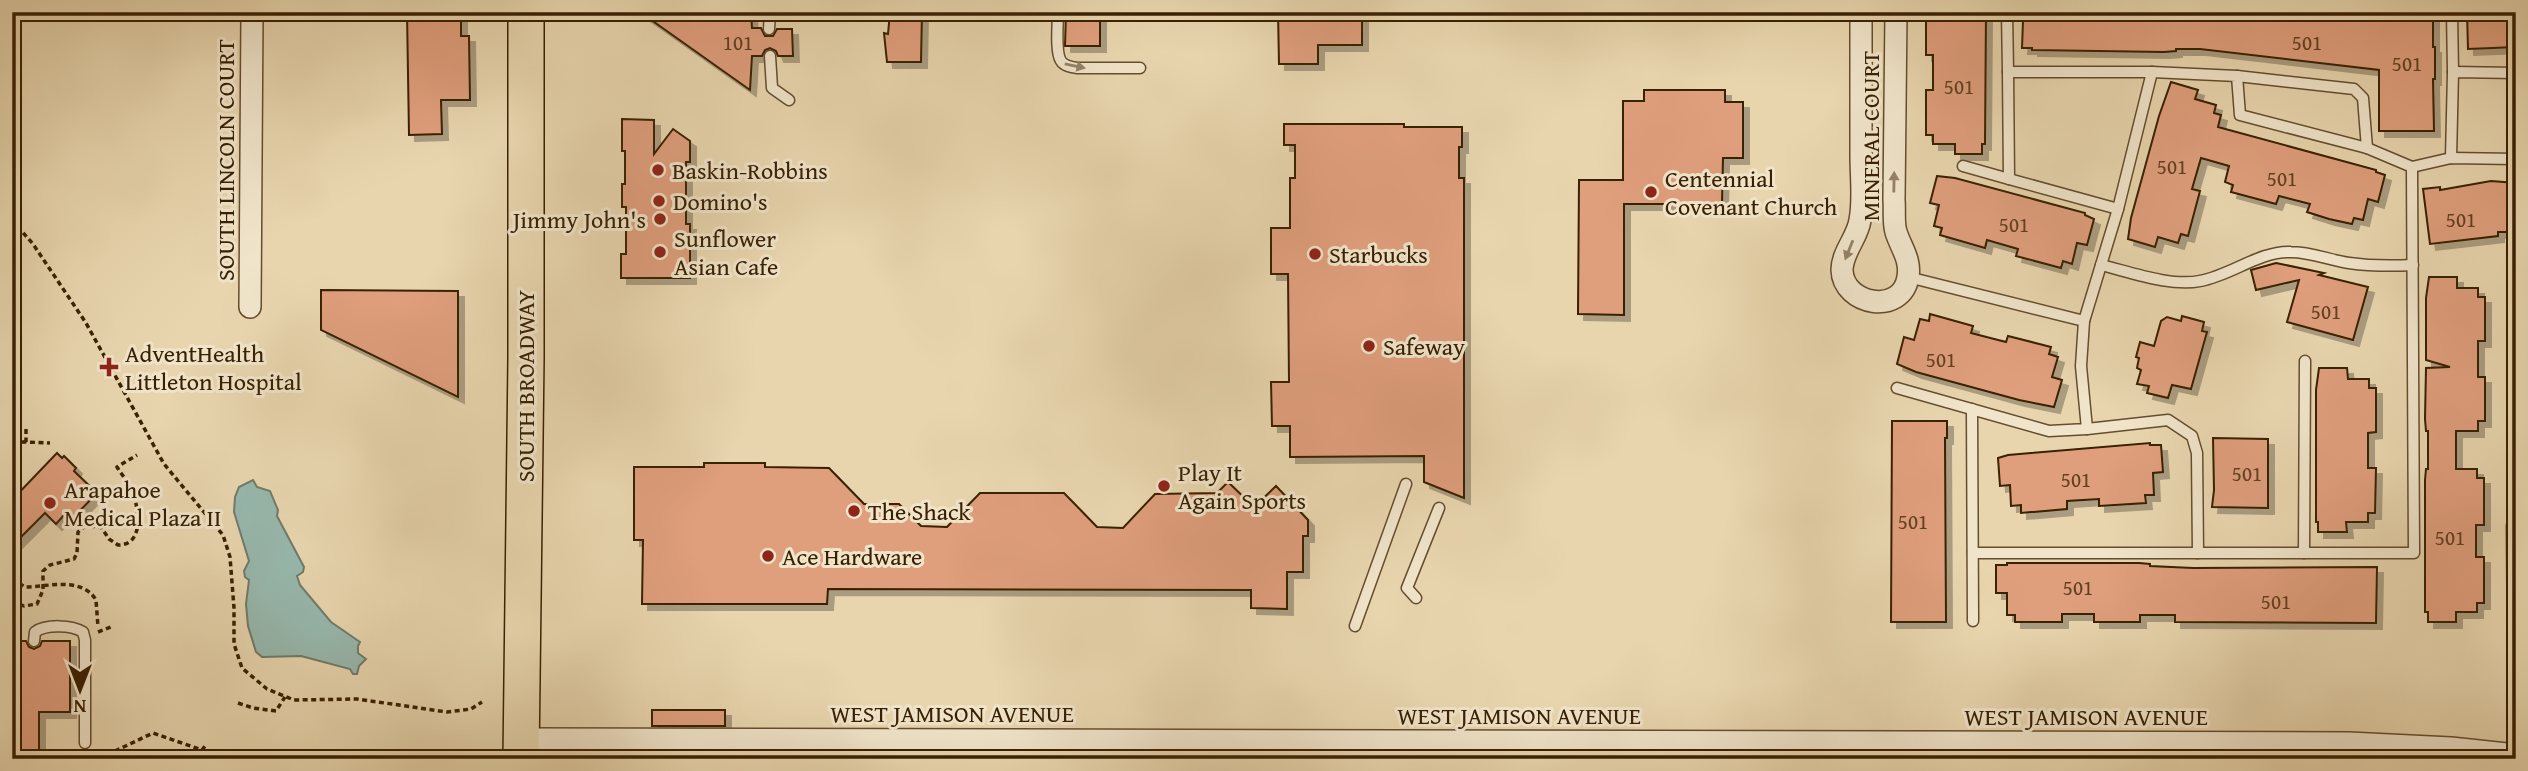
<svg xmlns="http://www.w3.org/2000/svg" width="2528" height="771" font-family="'Gentium Book Plus',serif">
	<defs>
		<filter id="shadow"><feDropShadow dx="6" dy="6" stdDeviation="0" flood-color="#0004"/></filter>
	</defs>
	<rect width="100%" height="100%" fill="#e8d5ae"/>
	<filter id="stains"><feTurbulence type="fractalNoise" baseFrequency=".00286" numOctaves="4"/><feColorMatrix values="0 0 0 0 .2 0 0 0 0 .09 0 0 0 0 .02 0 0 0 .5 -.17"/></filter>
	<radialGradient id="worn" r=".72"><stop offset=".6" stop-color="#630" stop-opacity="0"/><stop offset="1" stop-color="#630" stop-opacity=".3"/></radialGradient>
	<path fill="#97b8ad" stroke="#717b69" stroke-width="2" d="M253 480 257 487 270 491 278 510 277 516 304 567 303 572 297 576 300 585 331 622 360 642 358 646V653L366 659 359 666 357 674H353L350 669 301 656 262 657 256 652 248 626 246 604 249 580 245 577 244 571 249 561 234 512 235 497 239 487Z"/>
	<g fill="#df9e7b" stroke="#392002" stroke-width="2" filter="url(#shadow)">
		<path d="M407 12H461V36H469L470 100H441L442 134 409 135Z"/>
		<path d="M640 12H751L752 28H761L765 36H773L777 29H792L793 56H778L776 51 770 48 765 50 762 56H752L750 90Z"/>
		<path d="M890 12H922L921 62H887L884 33 888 34Z"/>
		<path d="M1066 12H1100V46H1065Z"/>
		<path d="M1278 12H1362V45H1318V64H1279Z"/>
		<path d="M1926 12H1986L1985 144H1982V154H1955V144H1933V135H1926V90H1933V55H1926Z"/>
		<path d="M2032 12H2175V21L2214 20 2215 12H2433V47H2435V79H2433L2434 131H2379V70L2200 49H2176V51L2164 52 2032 50V48H2022L2023 21H2032Z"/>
		<path d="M2467 12H2516V47L2468 49Z"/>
		<path d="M2171 82 2198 90 2195 99 2216 105 2214 113 2221 115 2218 127 2376 170V172L2385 175 2378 202 2368 199 2363 220 2354 218 2352 224 2329 219 2307 212 2310 204 2279 196 2276 204 2231 192 2233 185 2225 182 2229 166 2201 158 2192 189 2200 191 2188 236 2181 234 2178 243 2158 237 2155 247 2128 239 2131 218 2159 116Z"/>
		<path d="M1644 90H1725V102H1743V158H1723L1722 204H1624V315L1578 314 1579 180H1623V101H1644Z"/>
		<path d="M622 119 654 120V154L673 129 690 141V162H686V224H690V278H621V254H626V207H622V184H625V151H622Z"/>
		<path d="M1284 124H1404V127H1462V147H1459V178H1464V498L1424 482V456L1290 457V426H1272L1271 382H1289L1288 274H1271V228H1290V178H1295V145H1284Z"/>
		<path d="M1937 176 1955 178 2085 213V215L2094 219 2087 245 2077 243 2072 264 2063 261 2061 268 2016 256 2018 249 1987 240 1985 248 1940 235 1942 228 1934 226 1939 205 1930 203Z"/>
		<path d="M2491 181 2516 183V232H2498V236L2430 244 2423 189 2440 187V190Z"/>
		<path d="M2276 263 2324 273 2319 275 2368 287 2353 340 2287 322 2299 280 2256 290 2251 270Z"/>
		<path d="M2429 277H2457V288H2478V297H2485V341H2478V377H2485V421H2478V431H2456V469H2477V478H2484V525H2476V557H2484V603H2477V612H2456V622H2428V612H2425V480L2426 469H2428V431H2426L2425 419 2426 368 2450 367 2426 360V298Z"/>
		<path d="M321 290 458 291V397L321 330Z"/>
		<path d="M1930 314 1973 326 1971 333 2006 342 2008 336 2051 347 2049 354 2058 357 2052 377 2062 380 2054 407 2019 400 1916 372 1897 364 1904 337 1914 340 1920 319 1929 321Z"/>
		<path d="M2182 316 2204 322 2202 331 2207 332 2191 389 2172 385 2168 398 2147 393 2149 386 2137 384 2141 370 2137 368 2139 358 2136 357 2140 342 2154 346 2161 321 2167 317 2181 321Z"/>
		<path d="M2319 368H2347L2348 379H2369V388H2376V432L2368 433V468H2376L2375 513H2368V522H2346L2347 532H2318V522H2316V390Z"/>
		<path d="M1892 421H1947V438H1945L1946 622H1891Z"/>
		<path d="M2213 438 2268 439V508L2212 507 2214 490Z"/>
		<path d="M2150 443V445H2161L2163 472 2153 473 2154 495H2145L2146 503 2099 506V499L2067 501V509L2021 513V505L2011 506 2010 485 2000 486 1998 458 2008 455Z"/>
		<path d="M57 453 62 458 64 456 76 468 74 471 97 493 71 520 65 514 56 524 45 513 12 546V500Z"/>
		<path d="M704 463H765V467L829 468 864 504H899L921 526 947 527 980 493H1064L1097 527 1123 528 1155 494 1217 493 1228 482 1254 507 1276 486 1308 520V536H1303V572H1287V609L1251 608V590L828 589 827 604H642L643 540H634V467H704Z"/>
		<path d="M2007 563H2139L2150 564V566L2193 568 2377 567 2376 623 2175 622V615H2140V622H2094V614H2062V622H2015V615H2007V593H1996V565H2007Z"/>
		<path d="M12 641H26L29 647 34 649 40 646 42 641H70V712H39V759H12Z"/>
		<rect x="652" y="710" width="73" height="16"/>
		<path d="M652 752 725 753V759H652Z"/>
	</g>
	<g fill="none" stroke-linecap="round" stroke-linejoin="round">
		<defs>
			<g id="service">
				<path d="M1058 12C1058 23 1055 52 1061 61 1064 66 1071 67 1077 68H1140"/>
				<path d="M2452 12 2453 72"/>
				<path d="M769 29 770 12"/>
				<path d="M770 56 772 88 789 100"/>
				<path d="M2008 72 2009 179 2118 209 2152 72"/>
				<path d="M2237 76 2354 89 2363 98 2367 148"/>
				<path d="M2451 158 2453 72 2516 73"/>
				<path d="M1963 166 2009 179"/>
				<path d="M2412 167 2451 158 2516 159"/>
				<path d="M2101 265C2130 272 2171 287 2200 281 2232 275 2259 251 2291 252 2311 252 2329 260 2349 263 2370 266 2392 266 2413 265"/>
				<path d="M2084 321 2118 209"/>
				<path d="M1897 388 2049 431 2087 429 2081 366 2084 321 1908 277"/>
				<path d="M1972 409 1973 621"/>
				<path d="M2087 429 2168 420 2192 436 2197 453 2198 553"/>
				<path d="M2516 526H2512L2513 651H2516"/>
				<path d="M1973 553H2414L2412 167 2367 148 2240 115 2237 76 2152 72H2008L2007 12"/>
				<path d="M2304 553 2305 361"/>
				<path d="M1416 598 1407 588 1439 508"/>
				<path d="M1355 626 1406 484"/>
				<path d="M34 641 35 632C46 624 72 625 83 632L85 640V743"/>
			</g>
			<g id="minor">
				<path d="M1861 12C1861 60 1861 108 1861 156 1861 177 1864 200 1860 220 1858 237 1842 252 1842 270 1843 305 1902 316 1908 277 1911 259 1901 248 1896 232 1893 222 1895 210 1894 200L1896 12"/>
				<path d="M250 307 252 12"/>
				<path d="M521 739 2349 743 2451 748 2516 755"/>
			</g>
			<path id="primary" d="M521 759 526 358V12"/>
		</defs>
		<use href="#service" stroke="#654d2d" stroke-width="13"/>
		<use href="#minor" stroke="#654d2d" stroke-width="24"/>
		<use href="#primary" stroke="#392002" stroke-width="38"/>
		<g stroke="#392002" stroke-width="3.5" stroke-dasharray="5 3.5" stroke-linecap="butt">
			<path d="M12 220 33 244 86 323 164 464 223 535 230 557 234 608V644L242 668 267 689 294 700 357 699 447 712 471 709 482 702"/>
			<path d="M26 429V442L50 443"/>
			<path d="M12 442H26"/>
			<path d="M12 579 25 587C46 587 82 576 96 600L98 627"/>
			<path d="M12 601 24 606 37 604 43 590V571L50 565 74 559 77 553 78 532 85 526 101 527 109 539 118 545C145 545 139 508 132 491 128 482 122 475 117 467L137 455"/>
			<path d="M98 632 111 627"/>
			<path d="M238 703 253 708 276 711 285 697"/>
			<path d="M96 751 144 752 162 759"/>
			<path d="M115 751 153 733 202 750 206 745"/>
		</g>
		<use href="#service" stroke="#f0e4ca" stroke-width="10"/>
		<use href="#minor" stroke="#f0e4ca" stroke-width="21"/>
		<use href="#primary" stroke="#e8d5ae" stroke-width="35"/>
	</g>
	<defs><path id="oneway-solid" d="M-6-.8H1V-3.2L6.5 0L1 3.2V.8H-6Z" transform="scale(1.75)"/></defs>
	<g fill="#948266">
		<use href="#oneway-solid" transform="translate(1075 66) rotate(12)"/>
		<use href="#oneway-solid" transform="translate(1894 182) rotate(-89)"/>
		<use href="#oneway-solid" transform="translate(1849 250) rotate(112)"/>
	</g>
	<g fill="#8f2418" stroke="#f0e4ca" stroke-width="2.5">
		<circle cx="658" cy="170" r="7"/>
		<circle cx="1651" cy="192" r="7"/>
		<circle cx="659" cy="201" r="7"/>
		<circle cx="660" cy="219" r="7"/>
		<circle cx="660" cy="252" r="7"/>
		<circle cx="1315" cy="254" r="7"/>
		<circle cx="1369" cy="346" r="7"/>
		<path d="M105.5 356.5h7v7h7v7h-7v7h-7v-7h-7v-7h7z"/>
		<circle cx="1164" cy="486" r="7"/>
		<circle cx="50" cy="503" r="7"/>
		<circle cx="854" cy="511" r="7"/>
		<circle cx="768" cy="556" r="7"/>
	</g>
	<g text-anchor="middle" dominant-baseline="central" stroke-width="6" stroke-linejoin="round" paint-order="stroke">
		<g font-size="21" fill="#624020">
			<text x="738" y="42">101</text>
			<text x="2307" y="42">501</text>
			<text x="2407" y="63">501</text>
			<text x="1959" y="86">501</text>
			<text x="2172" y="166">501</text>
			<text x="2282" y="178">501</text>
			<text x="2461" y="219">501</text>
			<text x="2014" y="224">501</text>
			<text x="2326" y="311">501</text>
			<text x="1941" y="359">501</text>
			<text x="2247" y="473">501</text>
			<text x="2076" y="479">501</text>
			<text x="1913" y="521">501</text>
			<text x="2450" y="537">501</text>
			<text x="2078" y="587">501</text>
			<text x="2276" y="601">501</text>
		</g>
		<g font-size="24" fill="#392002" stroke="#f0e4ca">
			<text transform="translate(1870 136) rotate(-90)">MINERAL COURT</text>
			<text transform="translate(225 160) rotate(-90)">SOUTH LINCOLN COURT</text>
			<text transform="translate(525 386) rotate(-90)">SOUTH BROADWAY</text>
			<text x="952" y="713">WEST JAMISON AVENUE</text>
			<text x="1519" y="715">WEST JAMISON AVENUE</text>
			<text x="2086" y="716">WEST JAMISON AVENUE</text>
		</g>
		<g font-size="24" fill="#392002" stroke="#f0e4ca" text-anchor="start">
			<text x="672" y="170">Baskin-Robbins</text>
			<text x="1665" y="178">Centennial<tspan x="1665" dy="28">Covenant Church</tspan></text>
			<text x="673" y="201">Domino's</text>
			<text x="646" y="219" text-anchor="end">Jimmy John's</text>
			<text x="674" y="238">Sunflower<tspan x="674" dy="28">Asian Cafe</tspan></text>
			<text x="1329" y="254">Starbucks</text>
			<text x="1383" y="346">Safeway</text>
			<text x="125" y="353">AdventHealth<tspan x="125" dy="28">Littleton Hospital</tspan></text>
			<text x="1178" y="472">Play It<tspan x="1178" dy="28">Again Sports</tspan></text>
			<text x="64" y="489">Arapahoe<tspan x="64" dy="28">Medical Plaza II</tspan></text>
			<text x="868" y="511">The Shack</text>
			<text x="782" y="556">Ace Hardware</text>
		</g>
	</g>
	<rect width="2528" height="771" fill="none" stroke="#e8d5ae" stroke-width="42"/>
	<rect x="14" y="14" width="2500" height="743" fill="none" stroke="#392002" stroke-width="3.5"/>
	<rect x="21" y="21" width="2486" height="729" fill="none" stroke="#392002" stroke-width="2"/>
	<g transform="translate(80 690) rotate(180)" stroke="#f0e4ca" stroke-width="5" paint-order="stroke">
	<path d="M0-5L12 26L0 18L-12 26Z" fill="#392002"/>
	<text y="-10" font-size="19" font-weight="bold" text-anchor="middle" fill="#392002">N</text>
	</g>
	<rect width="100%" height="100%" filter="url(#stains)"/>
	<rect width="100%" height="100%" fill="url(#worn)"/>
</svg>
